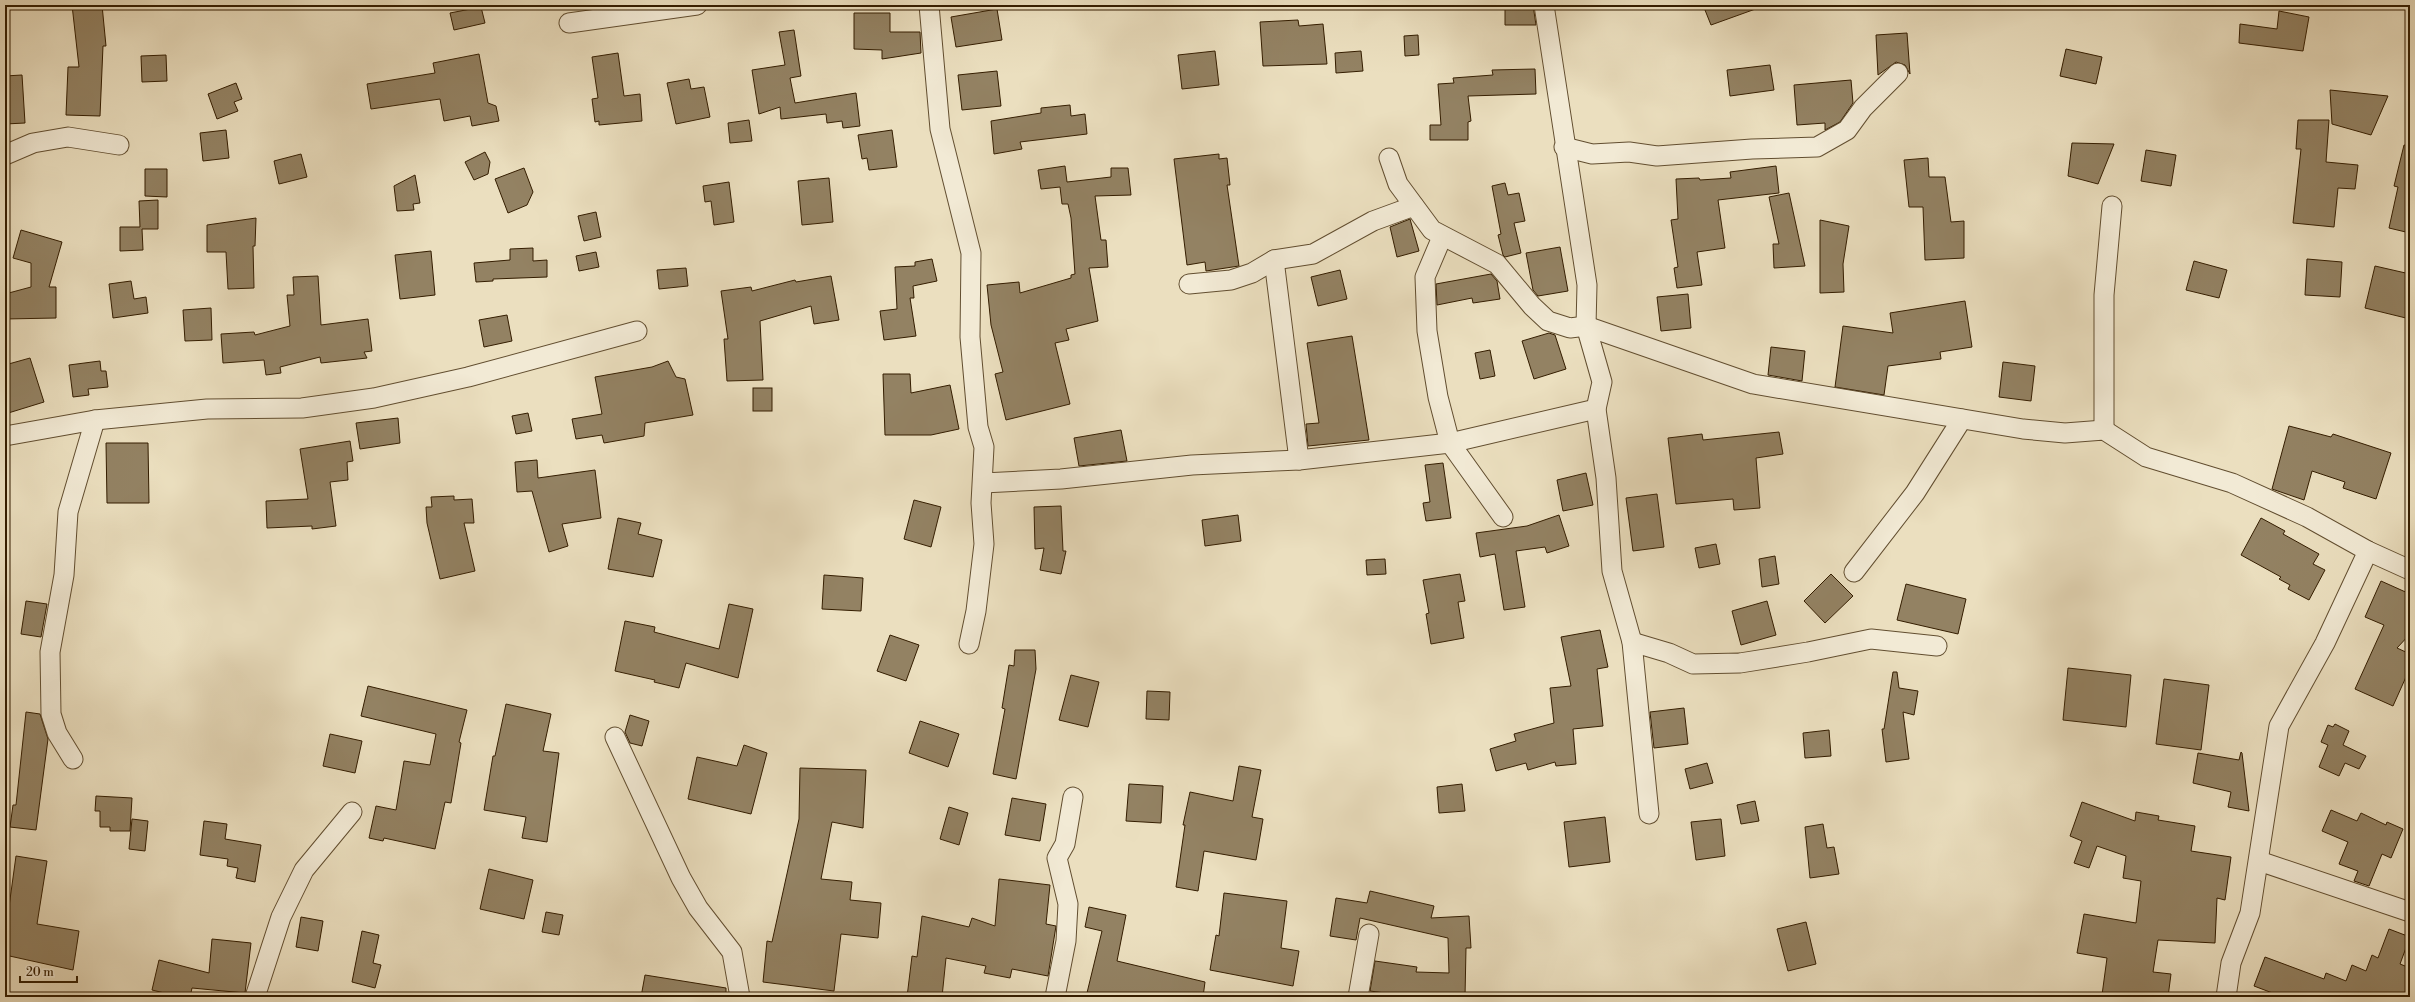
<svg xmlns="http://www.w3.org/2000/svg" width="2415" height="1002" font-family="'Libre Bodoni',serif">
	<rect width="100%" height="100%" fill="#ebdfbf"/>
	<filter id="stains"><feTurbulence type="fractalNoise" baseFrequency=".005" numOctaves="4"/><feColorMatrix values="0 0 0 0 .2 0 0 0 0 .09 0 0 0 0 .02 0 0 0 .5 -.17"/></filter>
	<radialGradient id="worn" r=".72"><stop offset=".6" stop-color="#630" stop-opacity="0"/><stop offset="1" stop-color="#630" stop-opacity=".3"/></radialGradient>
	<g fill="#938263" stroke="#341d00">
		<path d="M72 5H102L106 46H103L100 116 66 115 68 67H79Z"/>
		<path d="M1505 5H1533L1536 25H1505Z"/>
		<path d="M1703 5H1760L1761 7 1711 25Z"/>
		<path d="M481 7 485 23 454 30 450 13Z"/>
		<path d="M997 9 1002 40 956 47 951 17Z"/>
		<path d="M2279 11 2309 17 2303 51 2239 43 2240 24 2277 29Z"/>
		<path d="M854 13H890V32H920L921 53 882 59V50L854 49Z"/>
		<path d="M1298 20 1299 26 1323 24 1327 64 1263 66 1260 22Z"/>
		<path d="M794 30 801 76 790 78 795 103 856 93 860 126 843 128 842 121 827 123 826 114 781 119 780 107 759 114 752 70 785 65 779 32Z"/>
		<path d="M1907 33 1910 74 1905 65 1896 62 1878 75 1876 35Z"/>
		<path d="M1418 35 1419 55 1405 56 1404 36Z"/>
		<path d="M2066 49 2102 57 2096 84 2060 76Z"/>
		<path d="M1215 51 1219 85 1182 89 1178 55Z"/>
		<path d="M1361 51 1363 71 1336 73 1335 53Z"/>
		<path d="M618 53 624 96 640 94 642 121 599 125V121L595 122 592 99 598 98 592 57Z"/>
		<path d="M479 54 488 103 496 106 499 121 472 126 470 116 444 121 440 99 371 109 367 84 435 73 433 63Z"/>
		<path d="M166 55 167 81 142 82 141 56Z"/>
		<path d="M1770 65 1774 90 1730 96 1727 70Z"/>
		<path d="M1535 69 1536 94 1468 96 1471 121 1468 122V140H1430V125H1441L1438 84 1454 83 1453 78 1493 75 1492 70Z"/>
		<path d="M997 71 1001 106 962 110 958 75Z"/>
		<path d="M22 75 25 123 5 124V76Z"/>
		<path d="M689 79 691 89 704 87 710 117 676 124 667 83Z"/>
		<path d="M1851 80 1853 103 1840 122 1825 130V123L1797 125 1794 85Z"/>
		<path d="M236 83 242 99 234 102 238 111 217 119 208 94Z"/>
		<path d="M2330 90 2388 96 2371 135 2332 124Z"/>
		<path d="M1070 105 1071 116 1085 114 1087 134 1020 142 1022 149 994 154 991 121 1041 113V108Z"/>
		<path d="M749 120 752 141 730 143 728 123Z"/>
		<path d="M2298 120H2329L2326 162 2358 165 2355 189 2338 188 2334 227 2293 223 2301 149H2296Z"/>
		<path d="M226 130 229 158 203 161 200 133Z"/>
		<path d="M892 130 897 167 869 170 867 158 862 159 858 135Z"/>
		<path d="M2072 143 2114 144 2098 184 2068 176Z"/>
		<path d="M2404 145 2410 146V233L2389 228 2398 187 2394 186Z"/>
		<path d="M2146 150 2176 155 2171 186 2141 181Z"/>
		<path d="M485 152 490 162 488 174 474 180 465 162Z"/>
		<path d="M301 154 307 177 279 184 274 161Z"/>
		<path d="M1219 154V159L1227 158 1230 185H1227L1239 266 1206 271 1205 262 1187 265 1174 159Z"/>
		<path d="M1928 158 1929 177H1945L1951 222 1964 221V258L1925 260 1923 207H1909L1904 160Z"/>
		<path d="M1065 166 1067 182 1111 177V168H1128L1131 195 1095 196 1101 240H1106L1108 267 1089 268 1098 321 1066 329 1069 340 1055 343 1070 404 1006 420 995 374 1003 372 991 325 987 285 1019 282 1020 293 1071 278V275L1075 274 1071 218 1068 204H1062L1060 187 1041 189 1038 170Z"/>
		<path d="M1776 166 1779 193 1718 200 1725 248 1697 252 1702 285 1677 288 1674 268 1678 267 1671 220 1678 219 1676 179 1699 178 1700 180 1731 178 1730 172Z"/>
		<path d="M524 168 533 192 527 205 508 213 495 179Z"/>
		<path d="M145 169H167V197L145 196Z"/>
		<path d="M415 175 420 203 413 204 414 210 397 211 394 186Z"/>
		<path d="M829 178 833 222 802 225 798 181Z"/>
		<path d="M729 182 734 222 714 225 711 201 705 202 703 186Z"/>
		<path d="M1505 183 1508 195 1519 193 1525 221 1514 223 1521 253 1505 257 1503 255 1498 235 1501 234 1492 186Z"/>
		<path d="M1789 193 1805 266 1774 268 1773 244H1779L1769 197Z"/>
		<path d="M158 200V229H142L143 250 120 251V227H140L139 201Z"/>
		<path d="M596 212 601 237 584 241 578 216Z"/>
		<path d="M256 218 255 246H253L254 288 228 289 226 252H207V225Z"/>
		<path d="M1410 219 1419 251 1397 257 1390 227Z"/>
		<path d="M1820 220 1849 226 1843 264 1844 292 1820 293Z"/>
		<path d="M21 230 62 242 49 287H56V318L5 319V294L31 287V263L13 258Z"/>
		<path d="M1560 247 1568 291 1538 296 1533 290 1526 253Z"/>
		<path d="M533 248V261L547 260V277L493 279V281L476 282 474 263 510 260V249Z"/>
		<path d="M431 251 435 295 400 299 395 255Z"/>
		<path d="M596 252 599 267 579 271 576 256Z"/>
		<path d="M932 259 937 281 913 286 914 298H910L916 336 884 340 880 311 897 309 895 267 915 266V262Z"/>
		<path d="M2307 259 2342 262 2340 297 2305 295Z"/>
		<path d="M2194 261 2227 270 2219 298 2186 290Z"/>
		<path d="M2375 266 2410 274V319L2365 308Z"/>
		<path d="M686 268 688 286 659 289 657 270Z"/>
		<path d="M1340 270 1347 299 1318 306 1311 277Z"/>
		<path d="M1491 274 1497 281 1500 299 1473 303 1472 298 1437 305 1436 284Z"/>
		<path d="M318 276 321 325 368 319 372 351 364 352 367 358 321 363 320 357 280 367 281 373 266 375 264 360 223 363 221 334 254 332 255 335 290 326 287 295H294L293 277Z"/>
		<path d="M831 276 839 320 814 324 811 306 760 321 763 380 727 381 724 339H728L721 291 751 287 752 291 795 280 796 282Z"/>
		<path d="M131 281 134 299 146 297 148 313 113 318 109 284Z"/>
		<path d="M1688 294 1691 328 1661 331 1657 297Z"/>
		<path d="M1965 301 1972 347 1940 352 1941 359 1888 366 1884 395 1835 387 1843 326 1893 333 1890 313Z"/>
		<path d="M211 308 212 340 185 341 183 310Z"/>
		<path d="M507 315 512 341 484 347 479 320Z"/>
		<path d="M1549 333 1555 335 1566 369 1534 379 1522 341Z"/>
		<path d="M1352 336 1369 440 1308 446 1306 424 1319 423 1307 343Z"/>
		<path d="M1771 347 1805 351 1802 381 1768 375Z"/>
		<path d="M1490 350 1495 376 1480 379 1475 353Z"/>
		<path d="M30 358 44 402 5 414V365Z"/>
		<path d="M100 361 101 371H106L108 387 88 389 89 395 73 397 69 365Z"/>
		<path d="M668 361 676 377 685 379 693 415 645 423 644 436 604 443 602 435 576 439 572 419 602 414 595 377 652 367Z"/>
		<path d="M2003 362 2035 366 2031 401 1999 397Z"/>
		<path d="M883 374H910L911 393 950 385 959 429 931 435H885Z"/>
		<rect x="753" y="388" width="19" height="23"/>
		<path d="M528 413 532 431 516 434 512 416Z"/>
		<path d="M398 418 400 443 360 449 356 423Z"/>
		<path d="M2289 426 2331 437 2333 434 2391 453 2376 499 2343 488 2345 482 2312 471 2304 500 2272 489Z"/>
		<path d="M1121 430 1127 461 1079 466 1074 438Z"/>
		<path d="M1779 432 1783 454 1756 458 1760 508 1734 510 1733 499 1676 504 1668 438 1702 434 1703 440Z"/>
		<path d="M350 441 353 461 347 462 348 480 330 482 336 526 312 529V526L267 528 266 501 308 499 300 449Z"/>
		<path d="M106 443H148L149 503H107Z"/>
		<path d="M537 460 538 478 595 470 601 518 562 524 568 546 549 552 532 491 517 492 515 462Z"/>
		<path d="M1443 463 1451 518 1426 521 1423 503 1430 502 1425 465Z"/>
		<path d="M1586 473 1593 505 1563 511 1557 480Z"/>
		<path d="M1657 494 1664 547 1633 551 1626 498Z"/>
		<path d="M454 496V500L472 499 474 523H464L475 571 440 579 427 523 426 507H432L431 497Z"/>
		<path d="M914 500 941 507 931 547 904 539Z"/>
		<path d="M1061 506 1063 551H1066L1061 574 1040 570 1044 548 1035 549 1034 507Z"/>
		<path d="M1238 515 1241 541 1205 546 1202 520Z"/>
		<path d="M1559 515 1569 546 1547 553 1545 547 1516 551 1525 607 1504 610 1495 554 1480 557 1476 533 1527 526Z"/>
		<path d="M618 518 641 523 638 534 662 540 653 577 608 569Z"/>
		<path d="M2261 518 2285 531 2283 534 2319 554 2313 564 2325 570 2309 600 2288 589 2290 585 2279 579 2281 577 2241 555Z"/>
		<path d="M1716 544 1720 564 1699 568 1695 548Z"/>
		<path d="M1775 556 1779 584 1762 587 1759 559Z"/>
		<path d="M1385 559 1386 574 1367 575 1366 560Z"/>
		<path d="M1460 574 1465 601 1458 602 1464 638 1431 644 1426 614 1429 613 1423 580Z"/>
		<path d="M1831 574 1853 596 1825 623 1804 601Z"/>
		<path d="M824 575 863 578 861 611 822 609Z"/>
		<path d="M2381 581 2410 594V634L2397 648 2410 654V668L2393 706 2355 689 2384 625 2365 617Z"/>
		<path d="M1906 584 1966 599 1958 634 1897 620Z"/>
		<path d="M26 601 47 604 41 637 21 634Z"/>
		<path d="M1767 601 1776 635 1741 645 1732 611Z"/>
		<path d="M729 604 753 609 738 678 686 663 679 688 654 682 655 680 615 671 625 621 655 627 654 632 719 649Z"/>
		<path d="M1600 630 1608 667 1597 669 1603 726 1573 729 1576 764 1556 766 1555 762 1528 770 1526 763 1496 771 1490 749 1516 741 1514 734 1554 723 1550 688 1571 686 1561 637Z"/>
		<path d="M890 635 919 645 906 681 877 671Z"/>
		<path d="M1015 650H1035L1036 669 1016 779 993 774 1005 709 1002 708 1009 665 1014 666Z"/>
		<path d="M2068 668 2131 675 2126 727 2063 720Z"/>
		<path d="M1893 672H1897L1899 688 1918 691 1914 715 1903 712 1909 759 1886 762 1882 729H1884Z"/>
		<path d="M1071 675 1099 682 1088 727 1059 720Z"/>
		<path d="M2164 679 2209 685 2201 750 2156 744Z"/>
		<path d="M368 686 467 710 459 742 461 743 451 803 445 802 435 849 384 838 383 841 369 838 376 806 396 810 404 761 430 765 436 734 361 716Z"/>
		<path d="M1147 691 1170 692 1169 720 1146 719Z"/>
		<path d="M506 704 551 714 543 751 559 753 547 842 522 838 526 817 484 810 493 756H495Z"/>
		<path d="M1684 708 1688 744 1654 748 1650 712Z"/>
		<path d="M26 712 40 714 48 739 36 830 10 827 13 805H16Z"/>
		<path d="M630 715 649 721 642 746 630 743 625 732Z"/>
		<path d="M920 721 959 734 948 767 909 753Z"/>
		<path d="M2335 724 2349 731 2343 745 2366 756 2359 769 2345 763 2339 776 2319 767 2328 745 2321 742 2328 725 2333 727Z"/>
		<path d="M1829 730 1831 756 1805 758 1803 733Z"/>
		<path d="M330 734 362 741 355 773 323 766Z"/>
		<path d="M744 745 767 753 751 814 688 799 697 757 737 766Z"/>
		<path d="M2241 752 2242 753 2249 811 2228 807 2231 792 2193 783 2198 753 2239 760Z"/>
		<path d="M1707 763 1713 783 1690 789 1685 769Z"/>
		<path d="M1239 766 1261 770 1252 817 1263 819 1256 860 1204 851 1198 891 1176 887 1185 825H1183L1190 792 1233 801Z"/>
		<path d="M800 768 866 770 863 828 832 822 821 879 852 882 850 900 881 903 878 938 841 934 834 991 763 982 767 941 772 942 799 819Z"/>
		<path d="M1129 784 1163 786 1161 823 1126 821Z"/>
		<path d="M1462 784 1465 811 1439 813 1437 787Z"/>
		<path d="M96 796 132 798 130 831H110V827H100V811H95Z"/>
		<path d="M1012 798 1046 804 1040 841 1005 835Z"/>
		<path d="M1755 801 1759 821 1741 824 1737 805Z"/>
		<path d="M2082 802 2135 821 2136 812 2159 816 2158 820 2195 826 2191 851 2231 857 2225 900 2217 898 2215 943 2158 940 2153 972 2171 974 2168 997 2102 995 2107 958 2077 953 2084 914 2136 923 2141 881 2123 878 2126 856 2097 846 2089 868 2074 863 2082 841 2070 836Z"/>
		<path d="M949 807 968 813 959 845 940 839Z"/>
		<path d="M2331 810 2357 821 2361 813 2386 825 2387 822 2403 829 2391 858 2382 854 2369 886 2354 881 2358 871 2339 864 2348 842 2322 831Z"/>
		<path d="M1605 817 1610 862 1569 867 1564 822Z"/>
		<path d="M132 819 148 821 145 851 129 849Z"/>
		<path d="M1721 819 1725 856 1696 860 1691 822Z"/>
		<path d="M204 821 227 824 225 839 261 845 255 882 236 878 238 868 227 866 228 859 200 855Z"/>
		<path d="M1823 824 1827 848 1834 847 1839 874 1810 878 1805 827Z"/>
		<path d="M16 856 47 861 37 924 79 931 73 970 5 955V914H8Z"/>
		<path d="M489 869 533 880 524 919 480 909Z"/>
		<path d="M999 879 1050 885 1046 924 1056 926 1048 976 1012 969 1010 978 984 973 986 966 946 958 942 997H907L912 956 917 957 922 916 969 927 972 918 995 926Z"/>
		<path d="M1370 891 1434 906 1431 918 1469 916 1471 948H1466L1465 997H1415L1370 991 1375 961 1417 967 1416 972 1449 973 1448 938 1360 918 1356 940 1330 936 1336 898 1367 903Z"/>
		<path d="M1224 893 1287 901 1281 948 1299 951 1293 986 1210 970 1216 935 1219 936Z"/>
		<path d="M1089 907 1126 915 1117 961 1205 982 1203 997H1086L1102 931 1085 927Z"/>
		<path d="M546 912 563 915 559 935 542 932Z"/>
		<path d="M301 917 323 921 318 951 296 947Z"/>
		<path d="M1806 922 1816 964 1788 971 1777 929Z"/>
		<path d="M2389 929 2410 937 2400 964 2410 968V997H2283L2254 986 2265 957 2324 979 2326 973 2346 981 2352 965 2366 971 2372 955 2378 958Z"/>
		<path d="M362 931 379 935 373 963 381 965 375 988 352 982Z"/>
		<path d="M212 939 251 943 245 993 192 988 190 997H181L152 990 159 960 209 973Z"/>
		<path d="M645 975 726 988V997H641Z"/>
	</g>
	<g fill="none" stroke-linecap="round" stroke-linejoin="round">
		<defs>
			<g id="minor">
				<path d="M929 5 940 129 971 253 970 337 978 427 984 447 981 503 984 544 976 611 969 644"/>
				<path d="M1544 5 1587 285 1586 326 1602 382 1596 409 1606 478 1612 571 1632 642 1649 814"/>
				<path d="M569 23 697 5"/>
				<path d="M1564 147 1592 154 1629 152 1657 156 1752 149 1817 147 1847 130 1863 108 1898 73"/>
				<path d="M5 155 33 143 68 137 119 145"/>
				<path d="M1389 158 1398 184 1432 230 1497 264 1532 306 1548 321 1570 328 1586 326 1753 384 2023 429 2065 433 2104 430 2146 457 2232 483 2307 517 2368 551 2410 570"/>
				<path d="M1442 237 1425 277 1427 331 1438 397 1450 443 1503 517"/>
				<path d="M1274 260 1299 460"/>
				<path d="M1189 284 1231 280 1252 273 1274 260 1313 254 1373 221 1414 206"/>
				<path d="M2104 430V295L2112 206"/>
				<path d="M5 436 95 420 207 409 302 408 374 398 468 377 637 331"/>
				<path d="M983 483 1061 479 1192 465 1299 460 1450 443 1596 409"/>
				<path d="M1854 572 1915 493 1962 419"/>
				<path d="M1632 642 1669 653 1693 664 1740 663 1808 652 1871 639 1937 646"/>
				<path d="M615 737 681 878 698 908 732 952 740 997"/>
				<path d="M73 759 57 733 51 714 50 652 64 575 68 512 95 420"/>
				<path d="M2259 861 2410 912"/>
				<path d="M255 997 281 917 304 870 352 812"/>
				<path d="M1055 997 1066 941 1068 904 1057 858 1065 844 1073 797"/>
				<path d="M1358 997 1369 934"/>
				<path d="M2226 997 2231 963 2250 913 2279 726 2325 643 2368 551"/>
			</g>
		</defs>
		<use href="#minor" stroke="#624e30" stroke-width="21"/>
		<use href="#minor" stroke="#f2ead5" stroke-width="19"/>
	</g>
	<rect width="2415" height="1002" fill="none" stroke="#ebdfbf" stroke-width="20"/>
	<rect x="6" y="6" width="2403" height="990" fill="none" stroke="#341d00" stroke-width="2"/>
	<rect x="10" y="10" width="2395" height="982" fill="none" stroke="#341d00"/>
	<path d="M20 976v6h57v-6" fill="none" stroke="#341d00" stroke-width="2"/>
	<text x="26" y="976" font-size="12" fill="#341d00" stroke="#f2ead5" stroke-width="3" paint-order="stroke">20 m</text>
	<rect width="100%" height="100%" filter="url(#stains)"/>
	<rect width="100%" height="100%" fill="url(#worn)"/>
</svg>
